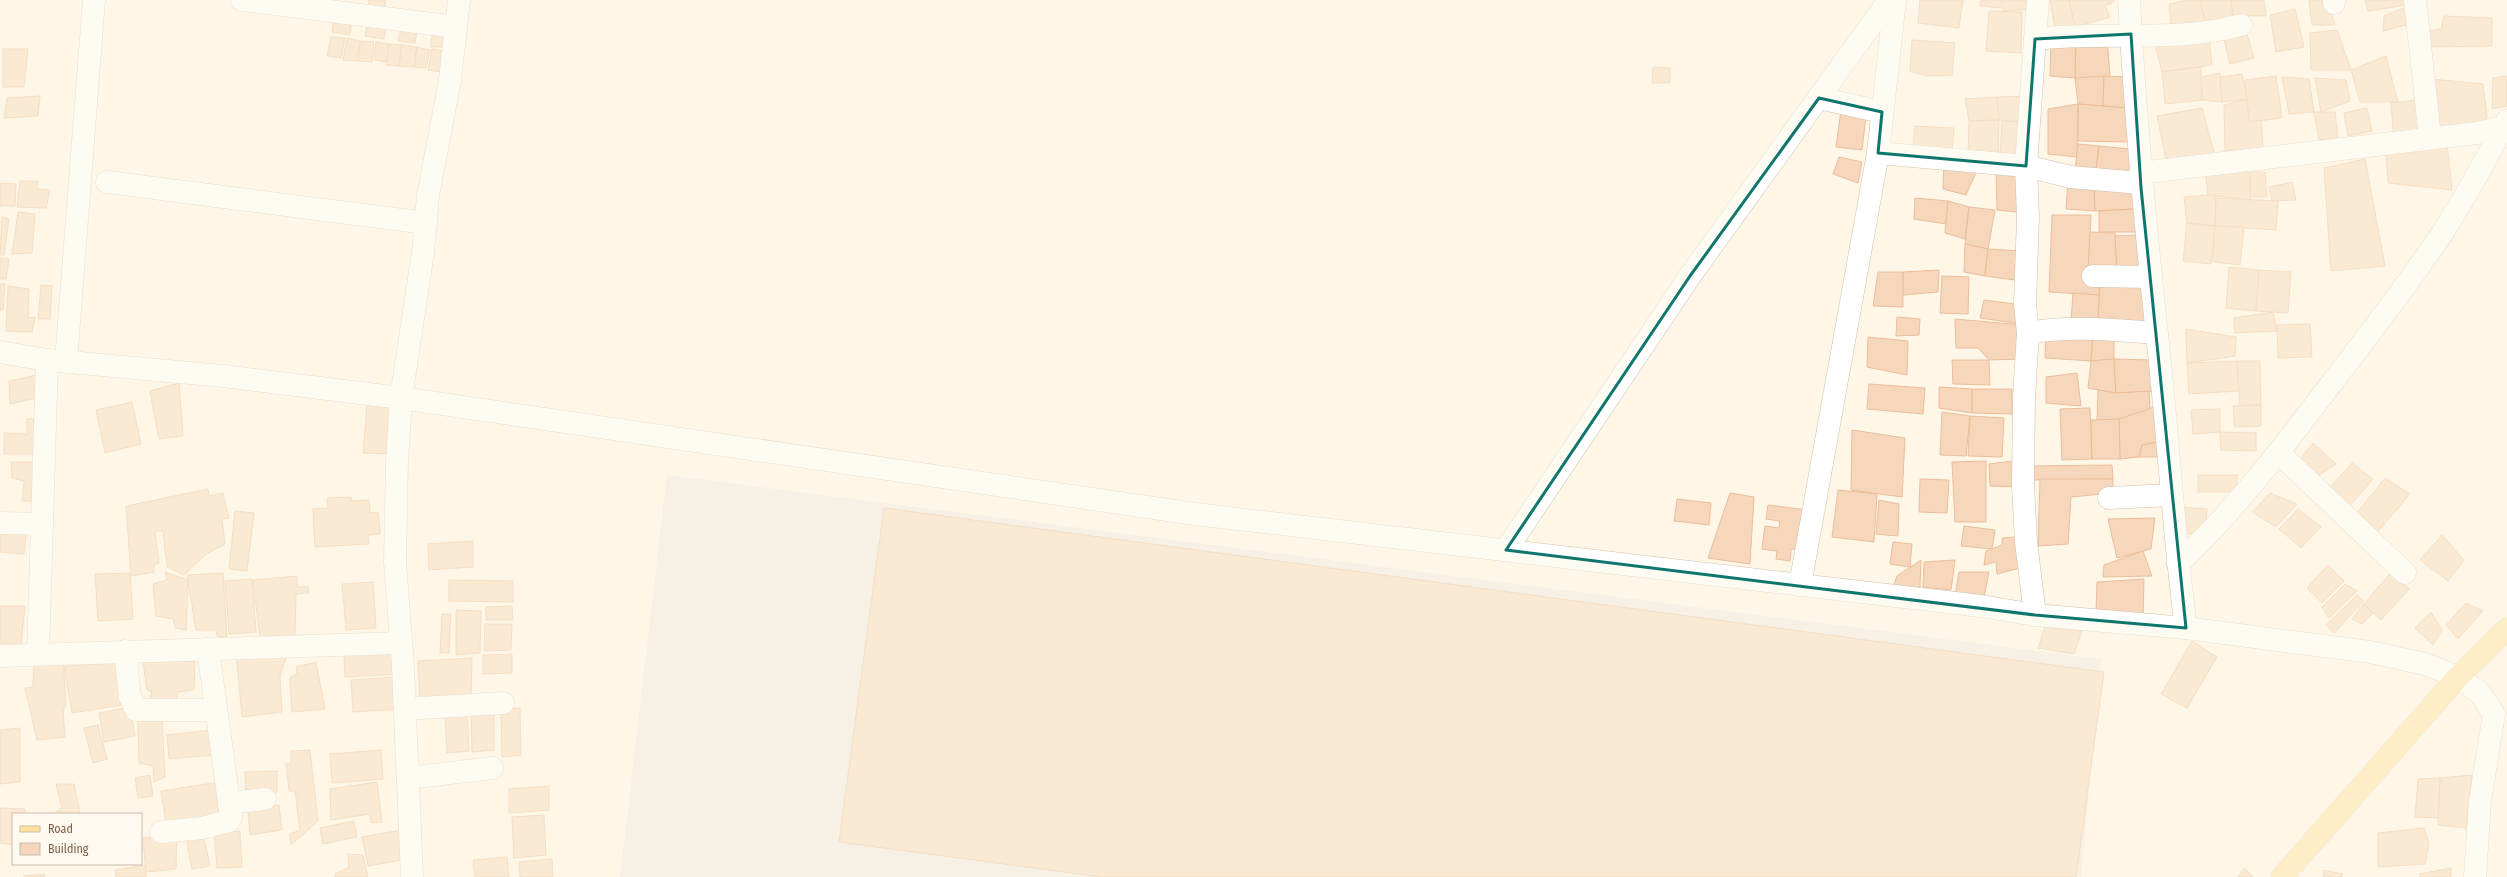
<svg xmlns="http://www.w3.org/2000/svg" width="2507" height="877" font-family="'Fira Sans Condensed',sans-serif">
	<rect width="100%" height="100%" fill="#fef7e7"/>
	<path fill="#eee8e0" d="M667 475 2101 659 2081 877H620Z"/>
	<g fill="#f6d7bb" stroke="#ebbe9a">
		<path d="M369 0H386L383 16 367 14Z"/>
		<path d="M1920 0H1963L1959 28 1918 23Z"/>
		<path d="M1981 0H2002L2001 8 1980 6Z"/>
		<path d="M2003 0H2033V9L2003 11Z"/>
		<path d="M2050 0H2069L2075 27 2055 29Z"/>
		<path d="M2069 0H2114V2L2105 6 2110 17 2075 27Z"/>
		<path d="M2189 0H2200L2207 28 2172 31 2169 4Z"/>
		<path d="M2200 0H2231L2234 26 2207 28Z"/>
		<path d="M2231 0H2264L2266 16H2233Z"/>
		<path d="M2309 0H2327L2335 25H2312Z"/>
		<path d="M2365 0H2412L2414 4 2368 11Z"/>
		<path d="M2414 4 2409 24 2383 31 2384 16Z"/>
		<path d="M2295 9 2304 47 2276 52 2270 15Z"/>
		<path d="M1989 11 2022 12 2021 53 1986 51Z"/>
		<path d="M334 16 352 19 350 35 332 32Z"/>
		<path d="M2444 16 2492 18V46L2428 47 2423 32 2441 29Z"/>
		<path d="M367 24 386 27 384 39 365 36Z"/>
		<path d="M2245 27 2254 58 2230 64 2222 31Z"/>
		<path d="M401 29 417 31 415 43 398 41Z"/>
		<path d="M2337 30 2351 70H2311L2310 33Z"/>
		<path d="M433 32 449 33 447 47H430Z"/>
		<path d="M2107 36 2110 77 2075 78 2076 37Z"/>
		<path d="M331 37 345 38 341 58 327 56Z"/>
		<path d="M2076 37 2075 78 2050 76 2051 38Z"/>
		<path d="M347 38 360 41 356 61 343 60Z"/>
		<path d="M2209 39 2212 65 2162 72 2155 44Z"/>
		<path d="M1912 40 1955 43 1952 75 1927 76 1910 71Z"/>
		<path d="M360 41 374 42 372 62 358 61Z"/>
		<path d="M376 42 389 44 387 62 374 60Z"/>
		<path d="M389 44 402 45 399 66 386 65Z"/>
		<path d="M402 45 417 47 414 67 399 66Z"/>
		<path d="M417 47 430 50 426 68 414 67Z"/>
		<path d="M3 49H28L24 87H3Z"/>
		<path d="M432 49 445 51 441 72 428 70Z"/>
		<path d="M2386 56 2398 102H2360L2351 70Z"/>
		<path d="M1653 67 1670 68V83H1652Z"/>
		<path d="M2201 67 2202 100 2165 104 2162 72Z"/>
		<path d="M2220 73 2222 102 2202 100 2201 77Z"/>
		<path d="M2242 74 2247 99 2222 102 2220 77Z"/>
		<path d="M2104 76 2103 106 2078 104 2075 78Z"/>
		<path d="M2104 76 2126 77 2128 108 2103 106Z"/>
		<path d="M2276 76 2282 118 2249 122 2245 80Z"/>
		<path d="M2507 76V106L2492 109 2493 78Z"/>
		<path d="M2282 77 2309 79 2314 112 2289 114Z"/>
		<path d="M2315 78 2346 80 2350 101 2321 112Z"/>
		<path d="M2431 79 2483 84 2488 125 2439 134Z"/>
		<path d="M40 96 38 116 4 118 7 98Z"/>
		<path d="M2031 96 2025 122 1999 120 1997 97Z"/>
		<path d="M1997 97 1999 120 1969 121 1965 99Z"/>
		<path d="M2247 99 2249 122 2261 120 2263 148 2225 151 2224 105Z"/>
		<path d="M2417 100 2428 131 2394 141 2391 103Z"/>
		<path d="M2078 104 2128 108 2130 142 2078 141Z"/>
		<path d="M2078 104 2077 157 2048 154V109Z"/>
		<path d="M2202 108 2215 156 2167 164 2157 116Z"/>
		<path d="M2367 108 2372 131 2348 136 2344 113Z"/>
		<path d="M1841 110 1866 116 1862 150 1836 147Z"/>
		<path d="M2314 112H2335L2338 138 2319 140Z"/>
		<path d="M1999 120 1998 156 1968 155 1969 121Z"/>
		<path d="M2002 121 2025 122 2024 159H2000Z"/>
		<path d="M1915 126 1954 128 1952 154 1913 150Z"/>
		<path d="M2447 143 2452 190 2388 183 2386 150Z"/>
		<path d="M2078 144 2099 146 2096 171 2075 170Z"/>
		<path d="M2099 146 2130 149 2132 173 2096 171Z"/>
		<path d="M1839 157 1862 162 1858 183 1833 174Z"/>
		<path d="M2365 159 2385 266 2331 271 2324 168Z"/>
		<path d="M1944 162 1976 165 1975 175 1966 195 1943 189Z"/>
		<path d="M1996 169H2024L2026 213 1997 210Z"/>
		<path d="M2205 170 2249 171 2250 200 2208 195Z"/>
		<path d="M2251 172H2265L2267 197H2250Z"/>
		<path d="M20 181H38L36 189 50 190 46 208 17 207Z"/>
		<path d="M2068 181 2094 185 2095 211 2066 209Z"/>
		<path d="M2292 182 2296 200 2272 201 2269 187Z"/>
		<path d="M0 183 16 184 15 206H0Z"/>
		<path d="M2094 185 2134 188V209L2095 211Z"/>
		<path d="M2208 195H2216L2215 226 2187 223 2184 197Z"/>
		<path d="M1915 198 1948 201 1946 224 1914 219Z"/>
		<path d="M2216 198 2278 201 2276 230 2215 226Z"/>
		<path d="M1948 201 1969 207 1965 239 1945 233Z"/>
		<path d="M1969 207 1995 210 1988 249 1965 244Z"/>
		<path d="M2134 209 2140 232H2099V211Z"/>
		<path d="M18 212 35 214 32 253 12 254Z"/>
		<path d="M2052 215H2091L2088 277 2100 278 2099 295 2049 292Z"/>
		<path d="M2 217 9 219 4 255H0Z"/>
		<path d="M2187 223 2215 226 2211 264 2183 261Z"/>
		<path d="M2215 226 2244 227 2240 265 2213 262Z"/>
		<path d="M2090 232 2115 233 2117 271 2088 270Z"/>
		<path d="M2140 235 2146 275 2117 271 2115 236Z"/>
		<path d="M1965 244 1988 249 1985 276 1964 272Z"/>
		<path d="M1988 249 2023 251 2022 281 1985 276Z"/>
		<path d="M0 258 9 259 6 279H0Z"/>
		<path d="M2229 267 2259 270 2256 311 2226 308Z"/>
		<path d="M1939 270 1938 292 1903 295V272Z"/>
		<path d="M2259 270 2291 272 2288 313 2256 311Z"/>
		<path d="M1878 272H1903V307L1873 306Z"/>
		<path d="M1942 276 1969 277 1968 314 1940 313Z"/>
		<path d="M2100 278 2144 280 2152 326 2098 321Z"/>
		<path d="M0 284H5L3 310 0 311Z"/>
		<path d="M41 285 52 286 50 319H38Z"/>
		<path d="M8 286 29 289 28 318 35 317 32 332 6 331Z"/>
		<path d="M2073 293 2099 295 2098 321H2071Z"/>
		<path d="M1984 300 2022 305V324L1980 318Z"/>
		<path d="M2273 312 2277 331 2235 333 2234 318Z"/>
		<path d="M1897 317 1920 319 1919 335 1896 336Z"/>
		<path d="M1955 319 2023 325V359L1989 360 1978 348H1956Z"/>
		<path d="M2310 324 2312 357 2278 358 2277 325Z"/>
		<path d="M2186 329 2236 337 2235 356 2187 363Z"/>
		<path d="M2046 331H2093L2091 361 2045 358Z"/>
		<path d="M2093 336 2114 337V359L2091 361Z"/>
		<path d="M1868 337 1908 341 1907 375 1867 367Z"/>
		<path d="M2114 359 2116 393 2088 388 2091 361Z"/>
		<path d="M2114 359 2153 360 2156 391 2116 393Z"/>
		<path d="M1952 360H1989L1990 385 1953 384Z"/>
		<path d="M2237 361 2239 391 2189 394 2187 363Z"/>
		<path d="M2237 361H2260L2261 405 2240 406Z"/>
		<path d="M2077 373 2081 406 2046 403V377Z"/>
		<path d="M38 375 40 397 10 404 9 381Z"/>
		<path d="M179 383 183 436 159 439 150 391Z"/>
		<path d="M1869 384 1925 388 1923 414 1867 409Z"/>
		<path d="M1939 387 1972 389V413L1939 408Z"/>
		<path d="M1972 389H2012V414L1972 413Z"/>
		<path d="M2098 390 2116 393 2149 391 2150 409 2119 419 2097 420Z"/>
		<path d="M132 402 141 444 105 453 96 410Z"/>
		<path d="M367 405 396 406 393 454 363 453Z"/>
		<path d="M2261 405V426L2235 427 2233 406Z"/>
		<path d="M2157 406 2158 442 2142 445 2139 457 2120 459 2119 419Z"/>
		<path d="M2090 408 2092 459 2062 460 2060 409Z"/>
		<path d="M2220 409V432L2193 434 2191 410Z"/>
		<path d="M1942 412 1970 416 1966 456 1940 455Z"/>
		<path d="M1970 416 2004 418 2002 457 1968 456Z"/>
		<path d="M27 419H41V454H4V433L27 434Z"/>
		<path d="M2119 419 2120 459H2092L2091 420Z"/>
		<path d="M1852 430 1905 438 1902 497 1851 490Z"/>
		<path d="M2220 432 2256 433V451L2221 450Z"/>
		<path d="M2158 442 2164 457H2139L2142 445Z"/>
		<path d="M2313 443 2336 464 2315 478 2298 462Z"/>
		<path d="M2020 460V487L1990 486 1989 464Z"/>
		<path d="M1986 461V522H1955L1952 462Z"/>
		<path d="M11 462H41L37 502 22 501 24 481 12 478Z"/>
		<path d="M2352 463 2373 479 2347 509 2325 493Z"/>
		<path d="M2112 465 2113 479 2030 480 2029 466Z"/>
		<rect x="2198" y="475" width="39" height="17"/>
		<path d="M2385 478 2410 494 2375 535 2352 519Z"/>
		<path d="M1920 479 1949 480 1947 513 1919 512Z"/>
		<path d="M2040 479H2113V493L2071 497 2068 544 2038 546Z"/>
		<path d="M208 489 209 496 223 493 229 518 222 519 225 544 205 555 184 575 167 567 163 531H155L159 563 154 564V572L131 576 126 506Z"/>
		<path d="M1838 490 1877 494 1874 542 1832 537Z"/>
		<path d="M1730 493 1754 497 1750 564 1708 558Z"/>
		<path d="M2270 493 2297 504 2276 527 2252 512Z"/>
		<path d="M351 497 352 501 369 500 370 513 378 512 380 534 368 535 369 544 315 547 313 509 328 508 327 498Z"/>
		<path d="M1677 499 1711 503 1709 525 1674 521Z"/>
		<path d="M1879 500 1899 504 1898 536 1876 534Z"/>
		<path d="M1768 505 1808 510 1802 550 1791 549 1790 561 1776 559 1777 551 1762 549 1765 526 1779 528 1780 521 1766 519Z"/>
		<path d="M2179 507 2207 509 2206 535 2178 533Z"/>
		<path d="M884 508 2104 672 2076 877H1102L839 842Z"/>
		<path d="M2298 509 2321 527 2301 548 2279 529Z"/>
		<path d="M235 511 254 513 247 571 229 569Z"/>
		<path d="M2155 518 2151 549 2117 558 2108 519Z"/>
		<path d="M1964 526 1995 530 1992 549 1961 546Z"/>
		<path d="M0 528 27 530 24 554 0 552Z"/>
		<path d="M2442 535 2464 560 2448 581 2420 560Z"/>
		<path d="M2015 537 2020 568 1997 574 1996 562 1984 565 1986 551 2002 545V538Z"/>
		<path d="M473 541V567L429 570 428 544Z"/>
		<path d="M1893 542 1912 544 1910 567 1890 564Z"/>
		<path d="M2143 551 2152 576 2103 577 2104 565Z"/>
		<path d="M1921 560 1920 587 1906 603 1889 599 1897 576Z"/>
		<path d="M1955 560 1951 590 1923 587 1924 562Z"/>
		<path d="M2328 565 2344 581 2322 603 2307 588Z"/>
		<path d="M165 572 188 580 186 630 175 628 173 619 156 616 153 584 167 580Z"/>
		<path d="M1959 572H1989L1983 602 1955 596Z"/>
		<path d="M2391 572 2409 589 2381 620 2364 604Z"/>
		<path d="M130 573 133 619 98 621 95 574Z"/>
		<path d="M223 573 227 638 217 636 216 630H196L187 575Z"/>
		<path d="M297 576V587H308L309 593 296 594 295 636 260 638 253 580Z"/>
		<path d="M252 579 256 632 229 634 225 581Z"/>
		<path d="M2144 579 2143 619 2096 615 2097 582Z"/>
		<path d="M449 580 513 581V602L449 601Z"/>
		<path d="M373 582 376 628 346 630 342 584Z"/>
		<path d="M2345 584 2357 591 2329 618 2322 607Z"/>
		<path d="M2357 595 2364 601 2334 633 2326 625Z"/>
		<path d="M2466 603 2483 611 2458 639 2446 625Z"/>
		<path d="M2364 604 2373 613 2362 624 2352 619Z"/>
		<path d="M0 606H25L21 645 0 643Z"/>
		<path d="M512 606 513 620H486V607Z"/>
		<path d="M456 610 481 611 480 653 456 655Z"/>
		<path d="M2431 612 2442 630 2433 645 2415 628Z"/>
		<path d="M442 614H451L449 653H440Z"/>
		<path d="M485 624H512L511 650 484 651Z"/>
		<path d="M2045 627 2082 631 2074 654 2038 648Z"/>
		<path d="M2192 641 2217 657 2187 708 2161 694Z"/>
		<path d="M397 648 399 674 345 677 344 655Z"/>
		<path d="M288 651 280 676 282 712 242 717 236 653Z"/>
		<path d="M512 654V673L483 674V655Z"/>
		<path d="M63 658 66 705 63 710 65 737 37 740 25 688 33 687 34 661Z"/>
		<path d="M115 658 122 705 72 713 64 667Z"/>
		<path d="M472 658 471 700 420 703 418 661Z"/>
		<path d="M195 661 194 690 178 692 176 702 149 704 152 692 147 690 143 662Z"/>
		<path d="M316 662 325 709 292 712 290 678 297 674 296 667Z"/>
		<path d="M398 677 400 709 353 712 351 680Z"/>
		<path d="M130 707 135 736 104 742 99 713Z"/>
		<path d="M494 708V750L472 752 471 710Z"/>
		<path d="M520 708 521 755 502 757 501 710Z"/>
		<path d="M467 711 469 751 447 753 445 713Z"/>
		<path d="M138 719 162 720 165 777 154 782 153 766 139 763Z"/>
		<path d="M98 725 107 759 93 763 84 728Z"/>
		<path d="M20 728V782L0 784V730Z"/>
		<path d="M212 730 214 755 169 759 167 735Z"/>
		<path d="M310 750 318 821 291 845 290 834 300 830 295 791H289L286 764 291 763V751Z"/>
		<path d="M381 750 383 779 332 783 330 754Z"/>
		<path d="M277 771V792L246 793 245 772Z"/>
		<path d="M150 775 153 796 138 798 135 778Z"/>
		<path d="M2472 775 2466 828 2438 825 2440 778Z"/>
		<path d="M2440 778 2438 818 2415 817 2418 779Z"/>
		<path d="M220 782 224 814 166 822 161 791Z"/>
		<path d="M377 782 382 822 371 823 370 814 331 820 330 789Z"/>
		<path d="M56 784H74L80 814H53L62 808Z"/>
		<path d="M549 786V810L509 813V789Z"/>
		<path d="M279 805 282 830 250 835 248 809Z"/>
		<path d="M0 808 25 809V814H13V845L0 843Z"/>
		<path d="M544 815 546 855 514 858 512 817Z"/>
		<path d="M354 821 357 837 323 844 320 828Z"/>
		<path d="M2424 828 2429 843 2425 864 2378 867V833Z"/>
		<path d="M202 829 210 866 192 869 185 832Z"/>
		<path d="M402 830 408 859 368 866 362 837Z"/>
		<path d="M240 831 242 867 217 868 214 833Z"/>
		<path d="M177 836 176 869 146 872 143 838Z"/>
		<path d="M348 854 363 855 368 877H335V874L349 867Z"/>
		<path d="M507 857 509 877H475L473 860Z"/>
		<path d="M552 859 553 877H520L519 862Z"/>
		<path d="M145 865 146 877H116L115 870Z"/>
		<path d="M2244 868 2253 877H2238Z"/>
		<path d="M2451 868V877H2420V874Z"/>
		<path d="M2324 870 2342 874V877H2323Z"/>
		<path d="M44 874 45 877 23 876Z"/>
	</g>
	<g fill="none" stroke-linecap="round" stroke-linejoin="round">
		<defs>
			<g id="minor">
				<path d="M242 0 456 27"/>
				<path d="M2129 0C2135 112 2145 223 2157 335 2168 432 2173 530 2186 628"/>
				<path d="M2334 0V3"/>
				<path d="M2415 0 2430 137"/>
				<path d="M2035 39 2038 0"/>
				<path d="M1819 98 1882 112"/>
				<path d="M1878 153 2026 166 2071 177 2140 183"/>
				<path d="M2140 173 2477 133 2503 127 2507 121"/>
				<path d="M107 182 426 223"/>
				<path d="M2093 276 2150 277"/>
				<path d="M2028 333C2070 325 2114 330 2157 333"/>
				<path d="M0 352 47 360 223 376 401 398 1195 514 1981 606 2035 615 2186 628 2370 652 2425 664 2458 677 2480 693 2494 714 2480 801 2475 877"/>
				<path d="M66 361 94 0"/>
				<path d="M2279 453 2405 573"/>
				<path d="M2109 498 2171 495"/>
				<path d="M0 523 42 524"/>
				<path d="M1506 550 1690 276 1889 0"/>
				<path d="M2178 564C2236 509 2285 445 2334 380 2371 332 2409 283 2443 232 2465 198 2484 163 2503 127"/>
				<path d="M1800 585 1878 153 1895 0"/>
				<path d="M2035 615 2026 542 2023 485 2024 397 2028 333 2025 304 2028 217 2026 166 2035 39C2101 31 2177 43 2241 25"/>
				<path d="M125 651 130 697 136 710H216"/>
				<path d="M38 654 47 360"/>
				<path d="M0 656 399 643"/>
				<path d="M405 709 503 703"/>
				<path d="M408 778 492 768"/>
				<path d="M229 803 265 799"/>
				<path d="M161 832 202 828 229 821 231 817 208 649"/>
				<path d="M412 877 403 667 395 562 397 461 401 398 423 252 428 196 450 80 459 0"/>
			</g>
			<path id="major" d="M2282 877 2458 677 2507 629"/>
		</defs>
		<use href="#minor" stroke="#d2bfab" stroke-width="23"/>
		<use href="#major" stroke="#ddd5cf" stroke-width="23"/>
		<use href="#minor" stroke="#fff" stroke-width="22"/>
		<use href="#major" stroke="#ffe19d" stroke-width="22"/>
	</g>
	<path d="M0 0H2507V877H0ZM2131 34 2141 188 2186 628 2035 615 1506 550 1690 276 1819 98 1882 112 1878 153 2026 166 2035 39Z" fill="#fef7e7" fill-opacity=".55" fill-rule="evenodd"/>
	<path fill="none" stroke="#0f766e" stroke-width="3" stroke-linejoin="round" d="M2131 34 2141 188 2186 628 2035 615 1506 550 1690 276 1819 98 1882 112 1878 153 2026 166 2035 39Z"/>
	<rect x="12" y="813" width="130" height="52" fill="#fffaef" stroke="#cabbac"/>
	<rect x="20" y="826" width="20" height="6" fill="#ffe19d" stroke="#cabbac"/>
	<text x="48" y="833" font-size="12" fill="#7b5d48">Road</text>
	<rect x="20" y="843" width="20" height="12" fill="#f6d7bb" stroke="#cabbac"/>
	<text x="48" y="853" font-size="12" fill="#7b5d48">Building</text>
</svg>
